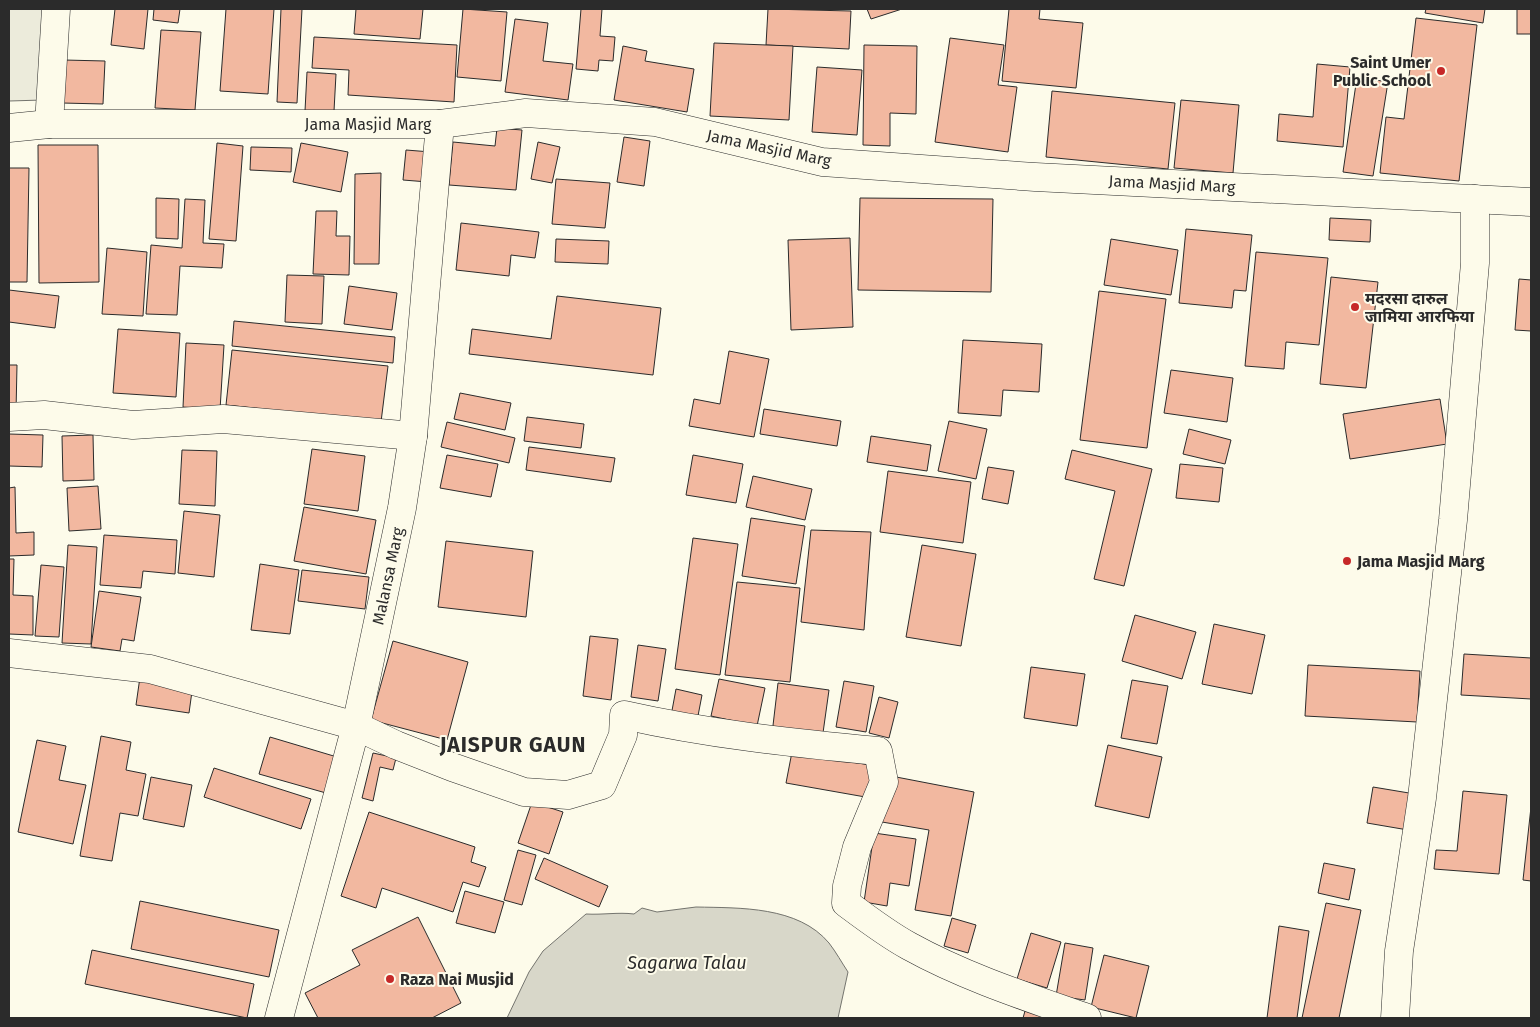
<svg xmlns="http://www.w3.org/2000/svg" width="1540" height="1027" font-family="'Fira Sans','Noto Sans Devanagari',sans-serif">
	<rect width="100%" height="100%" fill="#fdfbea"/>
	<path fill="#ecebdb" stroke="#74746e" d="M9 9H49L43 100 9 101Z"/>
	<path fill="#d8d7c9" stroke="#74746e" d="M696 907C740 908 798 906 829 943 836 952 842 963 848 972L838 1018H507L529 972 543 951 586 914C602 915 618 912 634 914L642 908 657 912Z"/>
	<g fill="#f2b8a0" stroke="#2b2b2b">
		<path d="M115 9H148L144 49 111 45Z"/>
		<path d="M154 9H180L178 23 153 20Z"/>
		<path d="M226 9H274L268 94 220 91Z"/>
		<path d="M281 9H302L297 103 277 102Z"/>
		<path d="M356 9H423L420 39 354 34Z"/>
		<path d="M463 9 507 12 501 81 457 77Z"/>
		<path d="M581 9H602L600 36 615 37 613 61 599 60 598 71 576 69Z"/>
		<path d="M768 9 851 11 849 49 766 45Z"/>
		<path d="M867 9H902L871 19Z"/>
		<path d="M1009 9H1040L1039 19 1083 23 1076 88 1002 81Z"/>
		<path d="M1426 9H1485L1483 23 1425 13Z"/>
		<rect x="1517" y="9" width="14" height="25"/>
		<path d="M1416 18 1477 25 1459 181 1380 173 1386 117 1404 119Z"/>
		<path d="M515 19 548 23 543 61 573 64 568 100 505 92Z"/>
		<path d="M161 30 201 32 195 110 155 108Z"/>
		<path d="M314 37 457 45 454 102 348 95 349 70 312 68Z"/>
		<path d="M950 38 1004 45 998 85 1017 87 1008 152 935 142Z"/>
		<path d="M714 43 793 46 789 120 710 116Z"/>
		<path d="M864 45 917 46 916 114 890 113V146L863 145Z"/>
		<path d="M623 46 647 51 645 61 694 69 687 112 614 100Z"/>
		<path d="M64 60 105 61 103 104 62 103Z"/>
		<path d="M1317 64 1350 67 1343 147 1277 141 1279 114 1313 117Z"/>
		<path d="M817 67 862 70 857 135 812 132Z"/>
		<path d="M307 72 336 74 334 111H305Z"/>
		<path d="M1357 77 1388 82 1373 176 1343 172Z"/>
		<path d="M1052 91 1175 103 1168 169 1046 157Z"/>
		<path d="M1181 100 1239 105 1233 173 1174 168Z"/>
		<path d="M497 128 522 130 516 190 449 185 453 142 495 146Z"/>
		<path d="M624 137 650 141 644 186 617 182Z"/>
		<path d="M538 142 560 147 552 183 531 179Z"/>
		<path d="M217 143 243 146 236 241 209 239Z"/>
		<path d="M301 143 348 152 341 192 293 182Z"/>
		<path d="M38 145H98L99 282 39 283Z"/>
		<path d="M251 147 292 148 291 172 250 170Z"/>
		<path d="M406 150 431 152 428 182 403 180Z"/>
		<path d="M9 168H29L27 282H9Z"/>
		<path d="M381 173 379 264H354L355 174Z"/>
		<path d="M556 179 610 183 605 228 552 224Z"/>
		<path d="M156 198 179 199 178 239 156 238Z"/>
		<path d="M860 198 993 199 991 292 858 290Z"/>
		<path d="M185 199 205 200 203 243 224 244 222 268 180 266 177 315 146 314 151 245 182 248Z"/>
		<path d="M316 211H337L336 236H350L349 275 313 274Z"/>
		<path d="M1330 218 1371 220 1370 242 1329 240Z"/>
		<path d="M461 223 539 232 535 258 511 255 509 276 456 270Z"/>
		<path d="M1186 229 1252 235 1246 291 1234 290 1232 308 1179 303Z"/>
		<path d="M850 238 853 327 791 330 788 240Z"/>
		<path d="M556 239 609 241 608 264 555 262Z"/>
		<path d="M1111 239 1178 250 1171 295 1104 285Z"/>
		<path d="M107 248 147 252 143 316 102 314Z"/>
		<path d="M1256 252 1328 258 1319 345 1286 342 1284 369 1245 366Z"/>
		<path d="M287 275 324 276 322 324 285 322Z"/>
		<path d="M1331 277 1378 282 1366 388 1320 384Z"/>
		<path d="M1519 279 1531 280V331L1515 330Z"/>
		<path d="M349 286 397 293 392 330 344 324Z"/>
		<path d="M9 290 59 296 55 328 9 322Z"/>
		<path d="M1099 291 1166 299 1147 448 1080 440Z"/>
		<path d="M557 296 661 308 653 375 469 354 472 329 551 339Z"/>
		<path d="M234 321 395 337 393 363 232 346Z"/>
		<path d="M118 329 180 333 176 397 113 393Z"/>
		<path d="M963 340 1042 344 1039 392 1003 390 1001 416 958 413Z"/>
		<path d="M186 343 224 345 220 410 183 407Z"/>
		<path d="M232 350 388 366 381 422 226 405Z"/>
		<path d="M729 351 769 359 754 437 689 426 694 399 720 404Z"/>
		<path d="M9 365H17L16 412H9Z"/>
		<path d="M1171 370 1233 378 1227 422 1164 413Z"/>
		<path d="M460 393 511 403 505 430 454 419Z"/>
		<path d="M1440 399 1447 444 1350 459 1343 414Z"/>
		<path d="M764 409 841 421 837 446 760 434Z"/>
		<path d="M527 417 584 424 581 448 524 441Z"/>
		<path d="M949 421 987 429 976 479 938 471Z"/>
		<path d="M447 422 515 438 509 463 441 447Z"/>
		<path d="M1189 429 1231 440 1225 464 1183 454Z"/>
		<path d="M9 434 43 435 42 467 9 466Z"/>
		<path d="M93 435 94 480 63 481 62 436Z"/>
		<path d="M871 436 931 445 927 471 867 462Z"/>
		<path d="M529 447 615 458 611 482 526 470Z"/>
		<path d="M312 449 365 456 358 511 304 504Z"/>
		<path d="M182 450 217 451 215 506 179 504Z"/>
		<path d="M1072 450 1152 469 1124 586 1094 579 1115 491 1065 479Z"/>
		<path d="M447 455 498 464 491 497 440 488Z"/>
		<path d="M693 455 743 464 736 503 686 495Z"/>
		<path d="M1180 464 1223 468 1219 502 1176 498Z"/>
		<path d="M988 467 1014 471 1008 504 982 499Z"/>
		<path d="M888 471 971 482 963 543 880 532Z"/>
		<path d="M753 476 812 489 805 520 746 507Z"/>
		<path d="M98 486 101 529 69 531 67 488Z"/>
		<path d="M15 487 16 533 34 532V555L9 556V488Z"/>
		<path d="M304 507 376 520 366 574 294 561Z"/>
		<path d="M184 511 220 515 214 577 178 573Z"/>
		<path d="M751 518 805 526 796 584 742 576Z"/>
		<path d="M811 530 871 532 864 630 801 622Z"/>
		<path d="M104 535 177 540 175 574 143 571 141 588 100 585Z"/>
		<path d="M693 538 738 544 720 675 675 669Z"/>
		<path d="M446 541 533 551 526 617 438 607Z"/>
		<path d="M68 545 97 547 91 644 62 643Z"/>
		<path d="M922 545 976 554 961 646 906 637Z"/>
		<path d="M9 559H14L13 595 33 596V635L9 634Z"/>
		<path d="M260 564 299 570 290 634 251 630Z"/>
		<path d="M41 565 64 567 59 637 35 636Z"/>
		<path d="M302 570 369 577 365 609 298 601Z"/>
		<path d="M737 582 800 588 790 682 725 675Z"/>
		<path d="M99 591 141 597 134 641 122 639 120 651 91 647Z"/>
		<path d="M1135 615 1196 632 1182 679 1122 661Z"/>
		<path d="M1214 624 1265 635 1252 694 1202 684Z"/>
		<path d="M590 636 618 639 611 700 583 696Z"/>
		<path d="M393 641 468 662 447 740 371 720Z"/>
		<path d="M638 645 666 649 658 701 631 697Z"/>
		<path d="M1464 654 1531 658V699L1461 695Z"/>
		<path d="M1308 665 1420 671 1417 722 1305 716Z"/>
		<path d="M1031 667 1085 674 1077 726 1024 718Z"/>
		<path d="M140 677 193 684 189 713 136 705Z"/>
		<path d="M719 679 765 688 757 726 711 716Z"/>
		<path d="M1132 680 1168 686 1157 744 1121 738Z"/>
		<path d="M844 681 874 686 866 732 836 727Z"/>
		<path d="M778 683 829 690 822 740 772 734Z"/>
		<path d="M676 689 702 695 697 721 671 716Z"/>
		<path d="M879 697 898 702 889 738 869 733Z"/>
		<path d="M101 736 131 742 126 770 146 774 138 816 120 813 112 861 80 856Z"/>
		<path d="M270 737 337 757 326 793 259 774Z"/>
		<path d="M37 740 66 746 59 780 86 785 73 844 18 832Z"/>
		<path d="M1108 745 1162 757 1149 818 1095 806Z"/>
		<path d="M792 752 876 766 871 798 786 783Z"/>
		<path d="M373 753 396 758 393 770 380 767 373 801 362 798Z"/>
		<path d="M214 768 311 799 301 829 204 797Z"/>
		<path d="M891 776 974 792 951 916 915 910 929 830 882 822Z"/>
		<path d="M151 777 192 785 184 827 143 819Z"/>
		<path d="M1373 787 1415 794 1408 830 1367 823Z"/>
		<path d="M1463 791 1507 795 1499 874 1434 869 1436 850 1457 851Z"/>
		<path d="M532 802 563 812 549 854 518 843Z"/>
		<path d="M1531 807V881L1523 880Z"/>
		<path d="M369 812 475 847 471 862 486 867 479 887 463 882 453 912 382 888 376 908 341 896Z"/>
		<path d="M874 833 916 839 909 886 890 883 887 906 864 902Z"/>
		<path d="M518 850 536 855 522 905 504 900Z"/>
		<path d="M544 858 608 886 599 907 535 879Z"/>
		<path d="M1324 863 1355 869 1349 900 1318 893Z"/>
		<path d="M465 891 504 902 495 933 456 923Z"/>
		<path d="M140 901 279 930 269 977 131 949Z"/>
		<path d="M1326 903 1361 910 1339 1018H1302Z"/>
		<path d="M418 917 461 1003 432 1018H318L305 993 360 965 352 950Z"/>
		<path d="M952 918 976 925 968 953 944 946Z"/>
		<path d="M1279 926 1309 931 1297 1018H1267Z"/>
		<path d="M1031 933 1061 942 1047 988 1017 979Z"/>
		<path d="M1065 943 1093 948 1085 1000 1056 996Z"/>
		<path d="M92 950 254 984 247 1018 85 984Z"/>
		<path d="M1104 955 1149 966 1136 1018 1091 1007Z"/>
		<path d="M1025 1011 1054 1018H1023Z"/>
	</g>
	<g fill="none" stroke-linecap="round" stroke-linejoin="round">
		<defs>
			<g id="minor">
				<path d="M49 124 56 9"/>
				<path d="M9 128 49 124H440L526 113 655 122 822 162 1035 177 1531 202"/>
				<path d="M9 417 44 415 133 425 223 419 413 436"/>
				<path d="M9 653 150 669 356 726 396 745 452 767 524 792 568 795 602 785 623 735 624 715C708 734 793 743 878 751L884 782 857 847 847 886 846 903C866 918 887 934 909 946 965 977 1027 997 1087 1018"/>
				<path d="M279 1018 356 726 402 508 413 436 440 124"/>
				<path d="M1395 1018 1399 951 1422 798 1453 520 1475 263V199"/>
			</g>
		</defs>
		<use href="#minor" stroke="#2b2b2b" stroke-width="29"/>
		<use href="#minor" stroke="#fdfbea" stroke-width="28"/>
	</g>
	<g fill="#c62828" stroke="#fdfbea" stroke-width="2">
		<circle cx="1441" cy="71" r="5"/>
		<circle cx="1355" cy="307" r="5"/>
		<circle cx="1347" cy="561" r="5"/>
		<circle cx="390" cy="979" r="5"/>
	</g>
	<g text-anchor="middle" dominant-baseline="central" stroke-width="4" stroke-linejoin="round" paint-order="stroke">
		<g font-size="16" font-weight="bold" fill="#2b2b2b" stroke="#fdfbea" text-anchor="start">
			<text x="1431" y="62" text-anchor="end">Saint Umer<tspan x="1431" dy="18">Public School</tspan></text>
			<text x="1365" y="298">मदरसा दारुल<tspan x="1365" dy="18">जामिया आरफिया</tspan></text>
			<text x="1357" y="561">Jama Masjid Marg</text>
			<text x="400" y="979">Raza Nai Musjid</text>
		</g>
		<g font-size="16" fill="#2b2b2b" stroke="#fdfbea">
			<text x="368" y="124">Jama Masjid Marg</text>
			<text transform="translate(769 148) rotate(12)">Jama Masjid Marg</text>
			<text transform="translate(1172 184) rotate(3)">Jama Masjid Marg</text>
			<text transform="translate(388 576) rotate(-78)">Malansa Marg</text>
		</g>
		<g font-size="18" font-style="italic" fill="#2b2b2b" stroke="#fdfbea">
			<text x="687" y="963">Sagarwa Talau</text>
		</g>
		<g font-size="21" font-weight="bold" letter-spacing="1" fill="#2b2b2b" stroke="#fdfbea">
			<text x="513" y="745">JAISPUR GAUN</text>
		</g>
	</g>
	<rect width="1540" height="1027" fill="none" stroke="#2b2b2b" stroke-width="20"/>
</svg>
